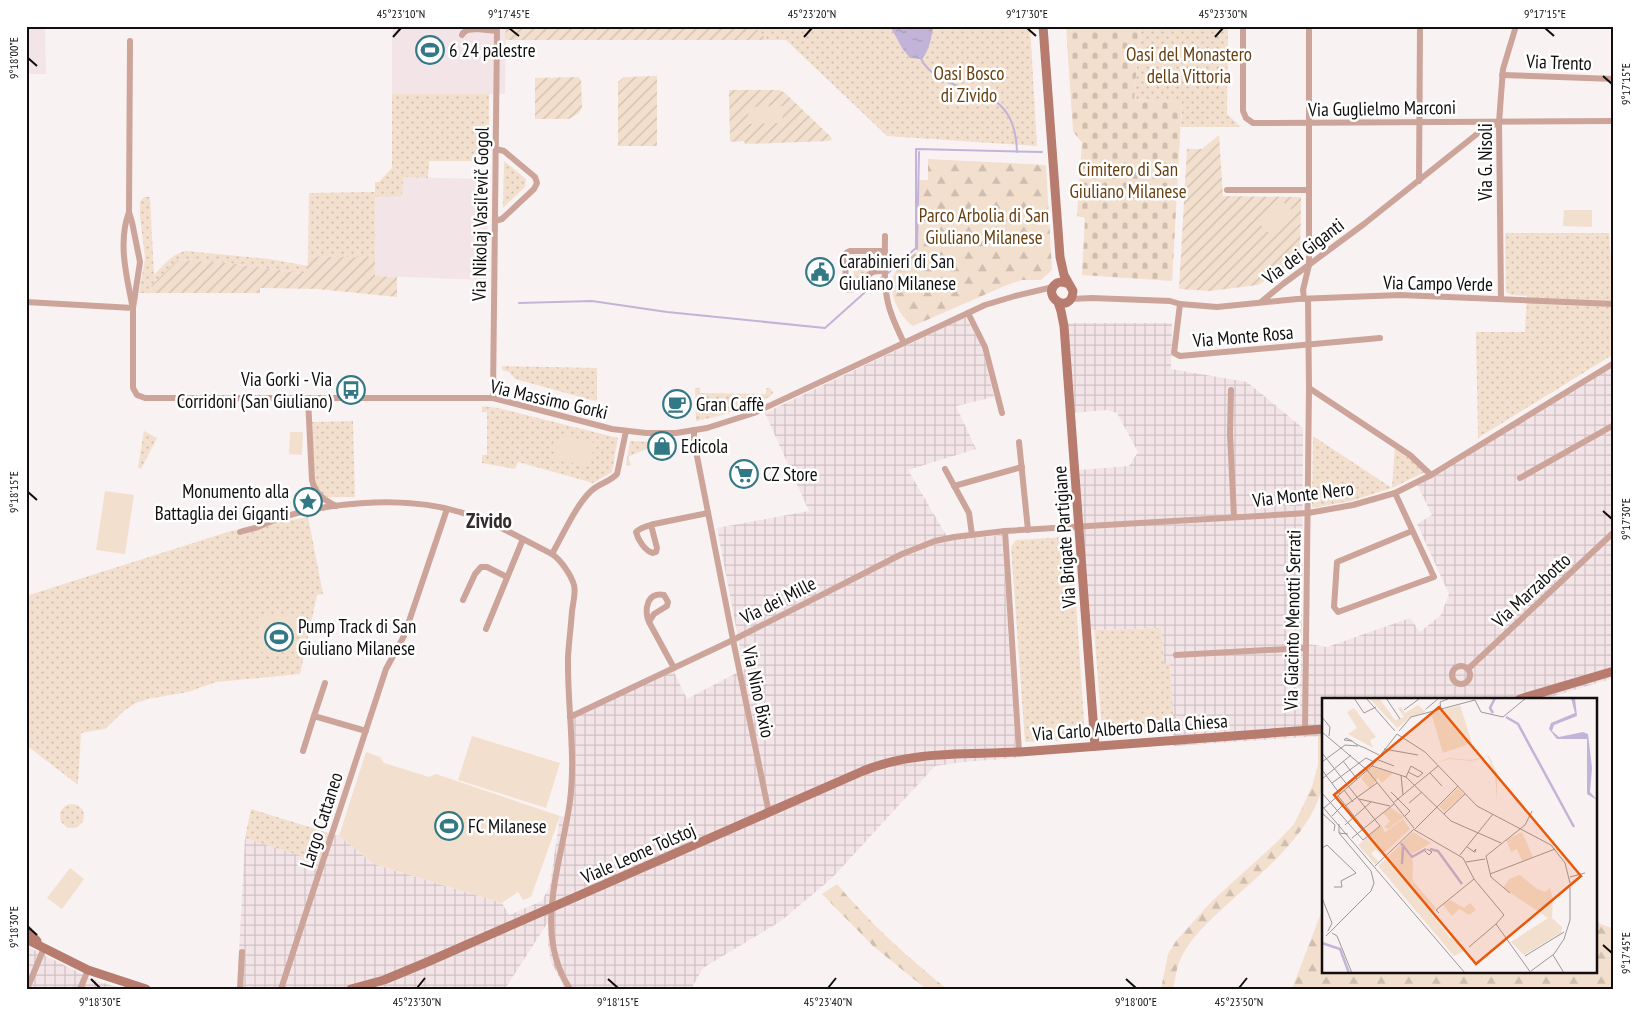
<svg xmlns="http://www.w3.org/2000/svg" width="1640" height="1015" font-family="'PT Sans Narrow',sans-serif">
	<defs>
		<pattern id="industrial-grid" width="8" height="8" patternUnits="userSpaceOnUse" patternTransform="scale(1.25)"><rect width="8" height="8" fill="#f3e4e7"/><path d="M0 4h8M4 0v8" fill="none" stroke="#cfc2c5"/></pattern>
		<pattern id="grass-dots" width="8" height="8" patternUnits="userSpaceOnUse" patternTransform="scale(1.25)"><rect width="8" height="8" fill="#f3dfcd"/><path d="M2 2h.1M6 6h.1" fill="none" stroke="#cfbeaf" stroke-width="1.8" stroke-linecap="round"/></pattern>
		<pattern id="forest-firs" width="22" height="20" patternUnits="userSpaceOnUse" patternTransform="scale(1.25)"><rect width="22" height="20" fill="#f3dfcd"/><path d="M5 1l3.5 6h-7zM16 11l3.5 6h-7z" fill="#cfbeaf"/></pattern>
		<pattern id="cemetery-stones" width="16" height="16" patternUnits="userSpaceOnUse" patternTransform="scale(1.25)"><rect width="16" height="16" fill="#f3dfcd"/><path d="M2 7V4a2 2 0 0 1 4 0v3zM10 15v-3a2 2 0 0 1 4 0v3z" fill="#cfbeaf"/></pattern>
		<pattern id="garden-furrows" width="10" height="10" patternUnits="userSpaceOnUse" patternTransform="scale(1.25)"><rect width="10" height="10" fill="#f3dfcd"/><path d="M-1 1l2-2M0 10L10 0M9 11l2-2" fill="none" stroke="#cfbeaf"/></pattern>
		<pattern id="water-ripples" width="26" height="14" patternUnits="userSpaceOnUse" patternTransform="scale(1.25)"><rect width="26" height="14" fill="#c2b4d8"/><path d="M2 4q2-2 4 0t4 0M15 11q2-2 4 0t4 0" fill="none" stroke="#a69ab8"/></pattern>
	</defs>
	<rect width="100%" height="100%" fill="#f9f2f3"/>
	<g fill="#f3e4e7">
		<path d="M26 26H45L46 74H26Z"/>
		<path d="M393 26H506L505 94H392V39Z"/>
		<path d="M403 177 484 179V185H488L487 280 374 276 375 197Z"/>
	</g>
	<g fill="url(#industrial-grid)">
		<path d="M966 317 982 347 994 397 956 406 976 449 908 470 949 540 1002 535 1016 758 963 762 935 766 832 878 781 921 703 968 691 989H565L551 962 548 945V922L505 989H237L245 838 325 863 334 835 339 836 374 864 502 903 509 915 542 901 550 885 560 816 565 817 570 795 568 719 673 670 687 699 744 669 717 528 809 511 765 413Z"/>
		<path d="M1067 323H1172L1171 369 1247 382 1303 428 1302 643 1327 647 1410 618 1420 632 1441 615 1449 594 1417 524 1432 515 1417 484 1614 365V678L1544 699H1324V736L1174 746 1170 663 1164 664 1161 628 1088 630 1079 470 1129 466 1138 452 1117 413 1107 410 1073 413Z"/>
		<path d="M26 946 94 980 123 989H26Z"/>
	</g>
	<g fill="url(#grass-dots)">
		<path d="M754 26H1030L1037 146 887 136 786 40H767Z"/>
		<path d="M1140 26H1228L1227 114 1241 127H1181L1182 102 1134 100Z"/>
		<path d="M392 94H489V161H429L428 178 403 177 402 196 375 197V258L308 256 309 193 375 192V182H379L392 168Z"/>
		<path d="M504 161 526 179 525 187 503 208Z"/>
		<path d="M144 197H150L154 275C164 265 171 254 186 251L269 259 308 266 307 274 228 263 178 260 152 285 150 293H139L145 258 140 216V202Z"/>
		<path d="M1505 233H1609L1614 299V354L1478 438 1476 332H1525L1527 296 1511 295 1506 292Z"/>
		<path d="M854 255H877L878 269 854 287Z"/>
		<path d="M502 366 597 368V400L595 401 515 379 509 372 502 370Z"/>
		<path d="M695 388H700V393L766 394V388H770L773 392 771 396C746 407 722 417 696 421Z"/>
		<path d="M482 406 498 408 618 438 612 472 593 483 518 462 515 469 482 463V455H487V412H482Z"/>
		<path d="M353 421 355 497H327C323 495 320 493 318 489 311 477 313 437 312 422Z"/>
		<path d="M144 431 157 438 141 469 138 467Z"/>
		<path d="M1313 436 1392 488 1395 445 1427 471 1392 488 1351 501 1312 508Z"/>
		<path d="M630 441 660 442V443L628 457 631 465 628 466 626 465Z"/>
		<path d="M308 517 323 594 317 595 300 674 216 682 188 692 148 699 136 703 125 710 105 729 81 733 78 785 26 745V596L231 531Z"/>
		<path d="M1066 537 1070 540 1072 544 1085 735 1079 740 1025 742 1011 547 1016 540Z"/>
		<path d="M1161 628 1164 664 1170 663 1174 731 1110 735 1104 733 1102 729 1094 630Z"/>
		<circle cx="72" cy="816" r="12"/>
		<path d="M251 809 329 833 320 862 245 838Z"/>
	</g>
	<g fill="url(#forest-firs)">
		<path d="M928 159 1046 165 1052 270 1041 280H1022L1007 285 913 326C899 317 885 288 895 273 900 264 911 257 918 250L919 180H928Z"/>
		<path d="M1318 736H1324C1324 751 1326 767 1323 782 1315 833 1257 876 1221 910 1206 924 1191 938 1182 956 1176 967 1176 977 1173 989H1161L1168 954 1176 941 1211 902 1277 842 1294 824 1302 808 1312 786 1318 765Z"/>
		<path d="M837 884C870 923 907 957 947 989H926L873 946 822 894Z"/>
		<path d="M1324 905V971H1596V922L1614 929V989H1292Z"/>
	</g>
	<path fill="url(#cemetery-stones)" d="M1066 26H1140L1134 100 1182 102 1172 281 1082 275 1085 218 1077 216 1082 143 1073 131Z"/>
	<g fill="url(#garden-furrows)">
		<path d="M506 26H754L767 40H505Z"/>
		<path d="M657 76V146H618V82L624 77Z"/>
		<path d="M578 77 581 80 582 107 579 113 569 119H535V78Z"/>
		<path d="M729 90H780L785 93 831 137 832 140 829 141 745 144 744 141 730 142Z"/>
		<path d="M1219 135 1223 196 1301 197 1300 260 1258 285 1210 291 1179 289 1187 149H1202Z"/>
		<path d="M308 256 375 258V276L397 277V297L317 289 260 288V293H150L152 285 178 260 228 263 307 274Z"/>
	</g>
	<g fill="#f3dfcd">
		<path d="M782 106 783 123 748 124V107Z"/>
		<path d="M1280 199 1295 213 1273 237 1259 224Z"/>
		<path d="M1564 210H1592V227L1563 226Z"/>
		<path d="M290 432H303L302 455 289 454Z"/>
		<path d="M560 434 595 443 589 467 554 458Z"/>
		<path d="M105 491 134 495 125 554 96 550Z"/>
		<path d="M295 614 297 625 296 649 263 655 258 617Z"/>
		<path d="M472 736 560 763 546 808 458 780Z"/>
		<path d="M366 752 380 757 384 763 429 777 436 774 560 816 531 897 523 900 518 892 502 903 374 864 339 836Z"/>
		<path d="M70 868 84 879 62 909 47 898Z"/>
	</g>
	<path fill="url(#water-ripples)" d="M890 26H933C932 36 929 51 922 59L910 58 902 48Z"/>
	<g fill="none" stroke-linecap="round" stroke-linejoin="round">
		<g stroke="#c2b4d8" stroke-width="2">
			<path d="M920 57C944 105 1015 71 1017 152"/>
			<path d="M917 249 919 152"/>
			<path d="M888 273 916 248V149L1042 152"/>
			<path d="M519 303 592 301 667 312 825 328 882 277"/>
		</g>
		<g stroke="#cda49a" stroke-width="6">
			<path d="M1243 26V111L1246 118 1253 123 1614 121"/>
			<path d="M462 35 463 33 467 30 477 29 497 31 493 398"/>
			<path d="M130 41 129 212 132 222 140 262 133 308"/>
			<path d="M1502 75 1614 79"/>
			<path d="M1419 181 1420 26"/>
			<path d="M1227 190H1309"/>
			<path d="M129 212C118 241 126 274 132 304"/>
			<path d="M495 221 502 219 534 189 537 183 535 177 504 151 496 149"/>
			<path d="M885 236C885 258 883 282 888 303 891 317 898 330 904 343"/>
			<path d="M885 251H850L846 253 845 257 846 289C861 293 862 277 873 272 876 271 881 271 885 271"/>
			<path d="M1071 299 1092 298 1170 301 1180 304 1217 307 1297 299 1400 295 1614 304"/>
			<path d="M1304 299 1303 290 1309 265V26"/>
			<path d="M1501 299 1499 122 1503 69 1516 26"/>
			<path d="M26 302 133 308V388L137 395 145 398H493L612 429 646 433H676L707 428 754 413 985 305 1015 296 1053 287"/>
			<path d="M1261 302 1283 284 1364 224 1482 130 1496 124"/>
			<path d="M1180 304 1174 353 1180 356 1380 338"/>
			<path d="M968 313 985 347 1002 413"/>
			<path d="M1309 388 1410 455 1431 475"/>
			<path d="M1231 390 1230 434 1234 517"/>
			<path d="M308 399 312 480C315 494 324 500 336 506"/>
			<path d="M694 430V441L733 640 769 813"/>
			<path d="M1019 442 1028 530"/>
			<path d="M945 469 969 513 972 535"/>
			<path d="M1520 478 1614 425"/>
			<path d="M954 486 1022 467"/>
			<path d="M1395 493 1434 577 1338 612 1334 607 1337 562 1412 531"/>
			<path d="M651 525 657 548 656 552 653 553C645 551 638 540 636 532 641 527 647 526 654 524L708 513"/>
			<path d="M1005 531 1019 752"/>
			<path d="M240 532C246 530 253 529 258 527 314 501 407 494 466 514 496 523 524 540 552 554 561 560 571 575 574 585 576 593 573 603 572 611 571 626 569 641 568 657 567 704 576 753 570 801 562 862 532 932 570 989"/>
			<path d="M552 554C563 535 576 505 591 491 599 483 610 482 617 474L626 431"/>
			<path d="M463 600 475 574 481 567H487L507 577"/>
			<path d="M649 622C644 610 647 591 664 595L668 602 667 606 654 614 649 622 674 668"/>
			<path d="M486 629 523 539"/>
			<path d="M1176 655 1306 648"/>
			<circle cx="1461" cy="675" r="9"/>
			<path d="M1468 669 1614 532"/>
			<path d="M314 716 325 683"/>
			<path d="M570 717 733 640 902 554 935 541 954 537 1005 531 1308 513 1353 505 1395 493 1431 475 1614 363"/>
			<path d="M1305 730 1309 388 1308 299"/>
			<path d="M303 751 314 716 366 731"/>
			<path d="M27 989 44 948"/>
			<path d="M80 989 88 970"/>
			<path d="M240 989 242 952"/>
			<path d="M281 989 386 669 404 636 447 509"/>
		</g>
		<g stroke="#b77c6e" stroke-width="9">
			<path d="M1043 26 1060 257 1064 275 1073 291C1071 317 1039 295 1057 283 1061 281 1064 282 1069 284"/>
			<path d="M1058 302 1061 311 1064 326 1095 746"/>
			<path d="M1520 699 1614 671"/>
			<path d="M26 929 37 941"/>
			<path d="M26 939 88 970 146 989"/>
			<path d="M351 989 384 980 425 963 863 771C914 750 967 755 1020 752 1122 745 1223 737 1324 729"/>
		</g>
	</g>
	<path fill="none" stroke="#100e0f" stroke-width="2" d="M509 28 519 36M1027 28 1036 36M1545 28 1554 36M393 37 401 28M804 37 812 28M1215 37 1223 28M28 58 37 66M1603 76 1612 84M28 492 37 500M1603 511 1612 519M28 927 37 935M1603 945 1612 953M91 979 100 988M608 979 618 988M1126 979 1136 988M417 988 425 978M828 988 836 978M1239 988 1247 978"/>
	<defs>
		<symbol id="stadium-ring" viewBox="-11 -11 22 22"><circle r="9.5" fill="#fff" stroke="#327885" stroke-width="1.5"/><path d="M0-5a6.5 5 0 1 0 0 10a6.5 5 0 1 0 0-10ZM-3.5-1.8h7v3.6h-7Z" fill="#327885"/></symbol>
		<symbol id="civic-ring" viewBox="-11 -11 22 22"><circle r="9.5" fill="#fff" stroke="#327885" stroke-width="1.5"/><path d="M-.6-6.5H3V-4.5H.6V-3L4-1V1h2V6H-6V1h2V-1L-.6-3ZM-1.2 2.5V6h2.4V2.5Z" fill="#327885"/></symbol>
		<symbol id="bus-ring" viewBox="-11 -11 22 22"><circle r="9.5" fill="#fff" stroke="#327885" stroke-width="1.5"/><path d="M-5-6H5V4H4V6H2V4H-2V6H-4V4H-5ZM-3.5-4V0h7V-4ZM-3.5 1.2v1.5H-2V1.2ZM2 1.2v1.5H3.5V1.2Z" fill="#327885"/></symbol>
		<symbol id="cafe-ring" viewBox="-11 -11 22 22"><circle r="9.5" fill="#fff" stroke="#327885" stroke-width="1.5"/><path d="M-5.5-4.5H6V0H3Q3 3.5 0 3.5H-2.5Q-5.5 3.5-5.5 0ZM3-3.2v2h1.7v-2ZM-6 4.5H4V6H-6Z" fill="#327885"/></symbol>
		<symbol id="shop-ring" viewBox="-11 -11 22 22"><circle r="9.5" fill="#fff" stroke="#327885" stroke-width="1.5"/><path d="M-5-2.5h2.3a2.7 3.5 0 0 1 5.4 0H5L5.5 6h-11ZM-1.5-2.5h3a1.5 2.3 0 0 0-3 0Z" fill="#327885"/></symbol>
		<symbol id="supermarket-ring" viewBox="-11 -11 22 22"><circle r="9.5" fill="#fff" stroke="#327885" stroke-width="1.5"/><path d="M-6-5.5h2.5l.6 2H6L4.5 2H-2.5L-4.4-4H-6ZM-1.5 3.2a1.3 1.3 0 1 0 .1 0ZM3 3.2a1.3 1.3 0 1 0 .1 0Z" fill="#327885"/></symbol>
		<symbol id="sight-ring" viewBox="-11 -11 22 22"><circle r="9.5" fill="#fff" stroke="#327885" stroke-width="1.5"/><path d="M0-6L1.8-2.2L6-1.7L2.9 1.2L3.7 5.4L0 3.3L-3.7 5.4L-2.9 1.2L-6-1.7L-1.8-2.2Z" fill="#327885"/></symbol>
	</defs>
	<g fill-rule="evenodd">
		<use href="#stadium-ring" x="414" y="34" width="32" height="32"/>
		<use href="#civic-ring" x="804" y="256" width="32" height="32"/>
		<use href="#bus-ring" x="335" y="374" width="32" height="32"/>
		<use href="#cafe-ring" x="661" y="388" width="32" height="32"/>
		<use href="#shop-ring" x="646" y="430" width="32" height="32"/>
		<use href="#supermarket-ring" x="728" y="458" width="32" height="32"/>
		<use href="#sight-ring" x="292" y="486" width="32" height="32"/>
		<use href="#stadium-ring" x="263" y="621" width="32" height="32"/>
		<use href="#stadium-ring" x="433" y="810" width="32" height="32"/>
	</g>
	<g text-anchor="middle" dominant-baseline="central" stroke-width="5" stroke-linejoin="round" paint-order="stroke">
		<g font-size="19" fill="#100e0f" stroke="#fff" text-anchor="start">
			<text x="449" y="50">6 24 palestre</text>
			<text x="839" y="261">Carabinieri di San<tspan x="839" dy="22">Giuliano Milanese</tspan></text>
			<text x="332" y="379" text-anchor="end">Via Gorki - Via<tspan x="332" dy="22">Corridoni (San Giuliano)</tspan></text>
			<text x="696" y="404">Gran Caffè</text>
			<text x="681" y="446">Edicola</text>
			<text x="763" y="474">CZ Store</text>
			<text x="289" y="491" text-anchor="end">Monumento alla<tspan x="289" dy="22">Battaglia dei Giganti</tspan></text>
			<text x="298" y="626">Pump Track di San<tspan x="298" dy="22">Giuliano Milanese</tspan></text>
			<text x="468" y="826">FC Milanese</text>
		</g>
		<g font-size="19" fill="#693f10" stroke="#fff">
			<text x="1189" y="54">Oasi del Monastero<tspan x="1189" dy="22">della Vittoria</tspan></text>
			<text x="969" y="73">Oasi Bosco<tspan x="969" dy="22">di Zivido</tspan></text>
			<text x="1128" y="169">Cimitero di San<tspan x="1128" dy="22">Giuliano Milanese</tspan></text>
			<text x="984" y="215">Parco Arbolia di San<tspan x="984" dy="22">Giuliano Milanese</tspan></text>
		</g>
		<g font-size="19" fill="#100e0f" stroke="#fff">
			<text transform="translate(1559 62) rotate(2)">Via Trento</text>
			<text transform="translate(1382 108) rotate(-1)">Via Guglielmo Marconi</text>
			<text transform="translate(1485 162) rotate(-90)">Via G. Nisoli</text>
			<text transform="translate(480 214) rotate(-89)">Via Nikolaj Vasil'evič Gogol</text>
			<text transform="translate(1303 251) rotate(-37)">Via dei Giganti</text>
			<text transform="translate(1438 283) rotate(1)">Via Campo Verde</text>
			<text transform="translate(1243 336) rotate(-5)">Via Monte Rosa</text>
			<text transform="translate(549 399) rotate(13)">Via Massimo Gorki</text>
			<text transform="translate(1303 494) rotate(-7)">Via Monte Nero</text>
			<text transform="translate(1064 537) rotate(-94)">Via Brigate Partigiane</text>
			<text transform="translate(1531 590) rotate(-43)">Via Marzabotto</text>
			<text transform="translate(778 600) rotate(-27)">Via dei Mille</text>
			<text transform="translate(1292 620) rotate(-89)">Via Giacinto Menotti Serrati</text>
			<text transform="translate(759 692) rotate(78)">Via Nino Bixio</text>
			<text transform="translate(1130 727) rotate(-4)">Via Carlo Alberto Dalla Chiesa</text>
			<text transform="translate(321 820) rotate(-72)">Largo Cattaneo</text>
			<text transform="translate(638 853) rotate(-24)">Viale Leone Tolstoj</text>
		</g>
		<g font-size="21" font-weight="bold" fill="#322c2d" stroke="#fff">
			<text x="489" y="520">Zivido</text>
		</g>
	</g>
	<g transform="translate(1322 698)">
		<rect width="275" height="275" fill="#f9f2f3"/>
		<path d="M57 0 73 22 82 19 76 10 79 9 83 15 96 7 104 14 89 19 75 30 48 1ZM32 10 54 39 48 42 51 50 26 36 35 30 25 14ZM49 69 71 75 60 85 56 80 48 91 39 80ZM136 90 142 96 122 114 117 108ZM59 127 66 140 55 148 60 158 54 152 49 155 57 164 53 166 36 147ZM79 146 91 163 90 197 109 214 128 240 131 238 144 252 132 258 56 168ZM198 177 215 191 223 194 228 190 231 201 230 220 240 229 239 235 202 257 189 244 226 220 181 190 187 181ZM128 202 142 210 148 205 154 212 147 217 137 211 130 218 121 207Z" fill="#f3dfcd"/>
		<path d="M138 7 150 45 121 55 109 15ZM167 58 175 75V104L173 75 166 59 149 63 127 61 115 65 126 60 148 62ZM91 134 109 145 90 156 80 144Z" fill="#f3dfcd"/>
		<path d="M81 121 88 131 61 156 55 148 66 140 62 135Z" fill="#f3dfcd"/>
		<path d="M68 109 82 119 66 131 62 129 68 123 61 115ZM91 183 114 210 107 216 90 197Z" fill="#f3dfcd"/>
		<path d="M200 134 211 159 200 163 195 151 189 154 184 142Z" fill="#f3dfcd"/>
		<path d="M249 0H253L255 18 232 27 230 33 237 39 261 34 266 36 270 70 268 94 275 102 265 96V41H235L227 31 229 25 253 15Z" fill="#c2b4d8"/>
		<path fill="none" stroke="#c2b4d8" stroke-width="2.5" d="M171 15 168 10 173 0M184 19 196 26 252 129M79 145 90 159 104 151M108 151 116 153 140 186M80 166 81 149M0 245 18 251 27 275"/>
		<path fill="none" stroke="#9c9798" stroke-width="1" d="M32 0 42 15 54 9M44 0 73 33M64 0 78 21M104 11 117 0M119 11 118 4 126 1M82 12 97 1M0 19 8 29 7 38M77 33 89 19 153 2 159 14 181 19 204 0M0 34 45 72 92 130M75 36 103 54 155 108 229 147 243 165 248 185M30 43 22 42 24 40 30 43 34 46 40 49H41L57 57M62 51 96 57M0 55 58 128 41 142 0 95M54 61 72 68M21 63 35 81M0 64 23 47 36 48M50 68 84 79 129 123 179 145M0 72 18 96M108 75 120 88M79 77 81 97M84 79 89 68 101 75 96 79 86 74M0 81 29 57M10 85 44 60 52 64M22 92 31 104M69 94 88 113 83 118M16 98 47 137M37 101 68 108M71 105 116 68M87 105 100 94M0 108 143 275M23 108 55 85M2 110 50 68 75 36M0 115 13 127 12 133M122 116 143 96M10 118 22 106M17 126V135L26 136M23 127 49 104M91 131 141 160 152 181 182 217 174 226 209 275M93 131 136 88M30 140 72 106M145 149 151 153 152 154H153L154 151 152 153M0 150 5 147 34 175 19 183 20 189H12M103 153 107 157 110 154 105 151M138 157 171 116M144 164 163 161M53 168 91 132M168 176 233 151M248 179 263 175M188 195 169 179 164 158 203 127 210 113M0 200 10 225 6 233M117 215 114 212 152 181M10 235 15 238 30 275M4 238 49 193 52 185 49 173 17 135M147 249 174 226M231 257 242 275M203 258 242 234M209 273 232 256 242 241 248 222V189"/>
		<path fill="#e8590c" fill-opacity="0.15" stroke="#e8590c" stroke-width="2.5" d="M117 9 259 178 154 266 12 97Z"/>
		<rect width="275" height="275" fill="none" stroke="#100e0f" stroke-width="2.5"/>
	</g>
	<rect width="1640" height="1015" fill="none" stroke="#ffffff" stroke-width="55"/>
	<rect x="28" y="28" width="1584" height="960" fill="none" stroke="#100e0f" stroke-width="2"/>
	<g font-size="12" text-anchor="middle" fill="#100e0f">
		<text x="401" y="18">45°23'10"N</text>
		<text x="509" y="18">9°17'45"E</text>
		<text x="812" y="18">45°23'20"N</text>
		<text x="1027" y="18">9°17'30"E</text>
		<text x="1223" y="18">45°23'30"N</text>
		<text x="1545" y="18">9°17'15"E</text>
		<text transform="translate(14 58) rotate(-90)" y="4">9°18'00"E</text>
		<text transform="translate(1626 84) rotate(-90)" y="4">9°17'15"E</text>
		<text transform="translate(14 492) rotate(-90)" y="4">9°18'15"E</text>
		<text transform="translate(1626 519) rotate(-90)" y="4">9°17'30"E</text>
		<text transform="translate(14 927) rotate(-90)" y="4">9°18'30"E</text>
		<text transform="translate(1626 953) rotate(-90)" y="4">9°17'45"E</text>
		<text x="100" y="1006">9°18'30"E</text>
		<text x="417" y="1006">45°23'30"N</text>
		<text x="618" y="1006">9°18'15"E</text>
		<text x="828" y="1006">45°23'40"N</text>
		<text x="1136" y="1006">9°18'00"E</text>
		<text x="1239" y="1006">45°23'50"N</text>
	</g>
</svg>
